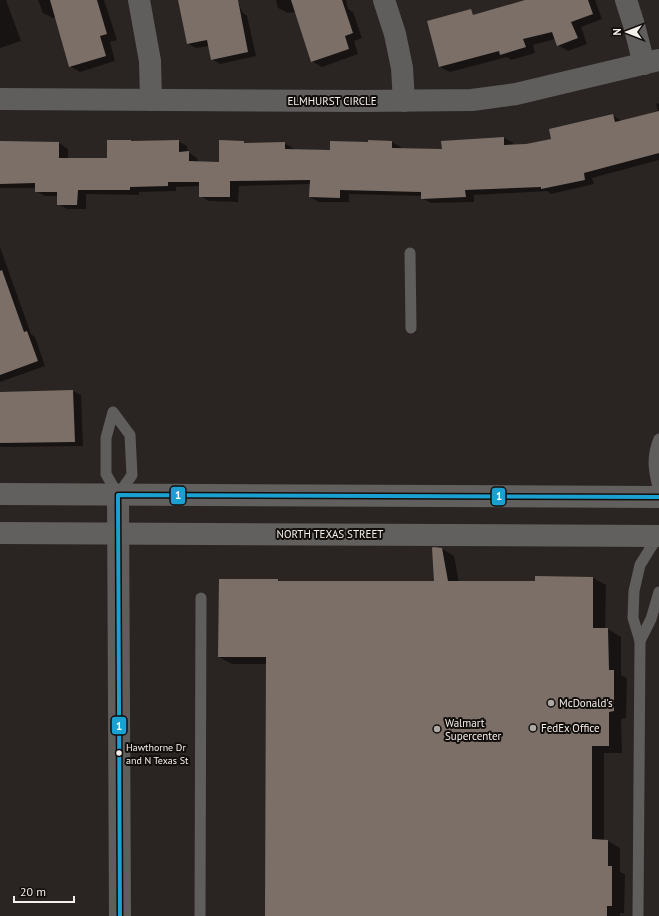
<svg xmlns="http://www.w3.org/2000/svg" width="659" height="916" font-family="'PT Sans',sans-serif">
	<rect width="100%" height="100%" fill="#2a2522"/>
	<g fill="#0007">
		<path d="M0 0H6L21 41 0 48Z"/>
		<path d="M38 0H104L117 40 110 42 115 61 80 72 70 66 56 17 53 18 43 13Z"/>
		<path d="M179 0H238L242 12 247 16 256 56 220 64 212 59 209 46 196 48 188 44Z"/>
		<path d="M276 0H346L348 9 353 12 362 38 354 41 358 54 322 67 312 61 296 12 288 13 278 8Z"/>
		<path d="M528 0H595L602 19 581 27 587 44 568 51 558 45 555 39 533 45 535 53 511 60 507 57 450 72 440 67Z"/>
		<path d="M659 103V160L592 178 594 184 551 194 547 191 474 195V202L431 203 422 198V196L349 194V202H319L310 197V184L239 186 238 202 209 201 200 196V186L176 187V191L139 192V195L86 194V209H67L58 204V196H45L36 191V188H0V142L59 143 68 149V159H108L133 142 178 141 187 146 188 152 197 158 198 162 220 163 243 142 247 144 284 143 293 148V150L331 151 369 143 392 142 401 147V149L443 150 504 138 513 143V146L526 145 552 139 612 115 622 121 658 112 656 104Z"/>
		<path d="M0 247 31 334 35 337 45 366 0 382Z"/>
		<path d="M73 391 81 395 83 446 2 447 0 446V393Z"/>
		<path d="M442 549 454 556 459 582H536V577L593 578 606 585 605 629H608L621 637V675L627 678 626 718 621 719 622 753H604V840L608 841 620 848V872L625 874 624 913H620V916H266L267 664H232L219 657 278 580 282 582H435Z"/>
	</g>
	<g fill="#7c6f68">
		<path d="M50 0H97L107 34 100 36 106 56 69 67Z"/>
		<path d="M178 0H238L248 52 211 60 207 40 187 44Z"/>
		<path d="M291 0H342L353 33 345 36 349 49 311 62Z"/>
		<path d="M525 0H588L593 14 571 22 578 38 557 46 552 32 523 39 526 47 500 55 499 51 439 67 427 21 471 9 473 15Z"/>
		<path d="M659 111V153L584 173 585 180 541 189V187L465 190 466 197 421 199V192L340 190V198L309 197 310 180 230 181V197H199V182H168V186L130 187V190H78L77 205H57V192H35V183L0 184V141L59 142V158H107V140H131V141L179 140V152L189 151V161L219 162V140L244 141V143L285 142V149L330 150V141L368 142V140L392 141V148L442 149 441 141 504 137V145L526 144 551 139 549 129 613 114 615 122Z"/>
		<path d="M2 270 24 332 27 331 38 361 0 375V271Z"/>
		<path d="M73 390 75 442 0 443V392Z"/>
		<path d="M433 547 442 548 448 581H535V576L593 577V628H608L609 670H614V711L609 712V746H592V839L608 840V866H612V906H607V916H265L266 657H218L219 579H278V581H434L432 548Z"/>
	</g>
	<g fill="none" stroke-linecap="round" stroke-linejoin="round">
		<g stroke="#605d5d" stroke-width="11">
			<path d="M410 253 411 328"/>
			<path d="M113 412 130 435 132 475 118 495 106 474V438Z"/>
			<path d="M659 439C651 458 654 472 659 491"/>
			<path d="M640 641 651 619 659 592"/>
			<path d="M200 916 201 598"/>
			<path d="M638 916 640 641 633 618 634 591 640 565 658 536"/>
		</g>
		<g stroke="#605d5d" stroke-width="22">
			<path d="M139 0 150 61 151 100"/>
			<path d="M384 0 395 34 402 68 404 101"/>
			<path d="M626 0 634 25 644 64"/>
			<path d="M0 99 361 101 472 100 516 94 659 60"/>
			<path d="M118 495 120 916"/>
		</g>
		<g stroke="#62605e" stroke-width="22">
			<path d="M0 494 659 497"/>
			<path d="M0 533 659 536"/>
		</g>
		<defs>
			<path id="bus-1" d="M120 916 118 495 659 497"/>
		</defs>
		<use href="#bus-1" stroke="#120e0c" stroke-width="7"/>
		<use href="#bus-1" stroke="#1aa1d1" stroke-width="4"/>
	</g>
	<g fill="#afa9a5" stroke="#120e0c" stroke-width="1.5">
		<circle cx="551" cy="703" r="4"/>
		<circle cx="533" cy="728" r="4"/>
		<circle cx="437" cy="729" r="4"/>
	</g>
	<circle fill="#f6f0ec" stroke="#120e0c" stroke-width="1.5" cx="119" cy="753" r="3.5"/>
	<g text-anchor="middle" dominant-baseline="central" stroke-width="4" stroke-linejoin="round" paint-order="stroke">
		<g font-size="10" fill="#f6f0ec" stroke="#120e0c" text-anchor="start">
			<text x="126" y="747">Hawthorne Dr<tspan x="126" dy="13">and N Texas St</tspan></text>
		</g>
		<g font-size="11" fill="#f6f0ec" stroke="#120e0c">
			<text x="332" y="101">ELMHURST CIRCLE</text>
			<text x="330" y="534">NORTH TEXAS STREET</text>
		</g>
		<g font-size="11" fill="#f6f0ec" stroke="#120e0c" text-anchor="start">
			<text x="559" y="703">McDonald's</text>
			<text x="445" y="723">Walmart<tspan x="445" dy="13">Supercenter</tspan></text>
			<text x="541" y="728">FedEx Office</text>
		</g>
	</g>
	<g stroke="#120e0c" stroke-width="1.5">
		<rect x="170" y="486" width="16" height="19" rx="4" fill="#1aa1d1"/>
		<rect x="491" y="487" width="15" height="19" rx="4" fill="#1aa1d1"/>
		<rect x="111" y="716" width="16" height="19" rx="4" fill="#1aa1d1"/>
	</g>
	<g font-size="11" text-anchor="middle" font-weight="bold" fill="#fff">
		<text x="178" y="499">1</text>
		<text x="499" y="500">1</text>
		<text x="119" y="730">1</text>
	</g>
	<g transform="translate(627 32) rotate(270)" stroke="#120e0c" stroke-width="3" paint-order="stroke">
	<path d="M0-3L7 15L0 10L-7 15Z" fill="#f6f0ec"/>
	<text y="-6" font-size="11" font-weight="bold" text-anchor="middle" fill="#f6f0ec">N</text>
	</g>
	<path d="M14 896v6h60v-6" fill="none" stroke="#f6f0ec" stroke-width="2"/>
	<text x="20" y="896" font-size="12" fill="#f6f0ec" stroke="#120e0c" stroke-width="3" paint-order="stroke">20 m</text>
</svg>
